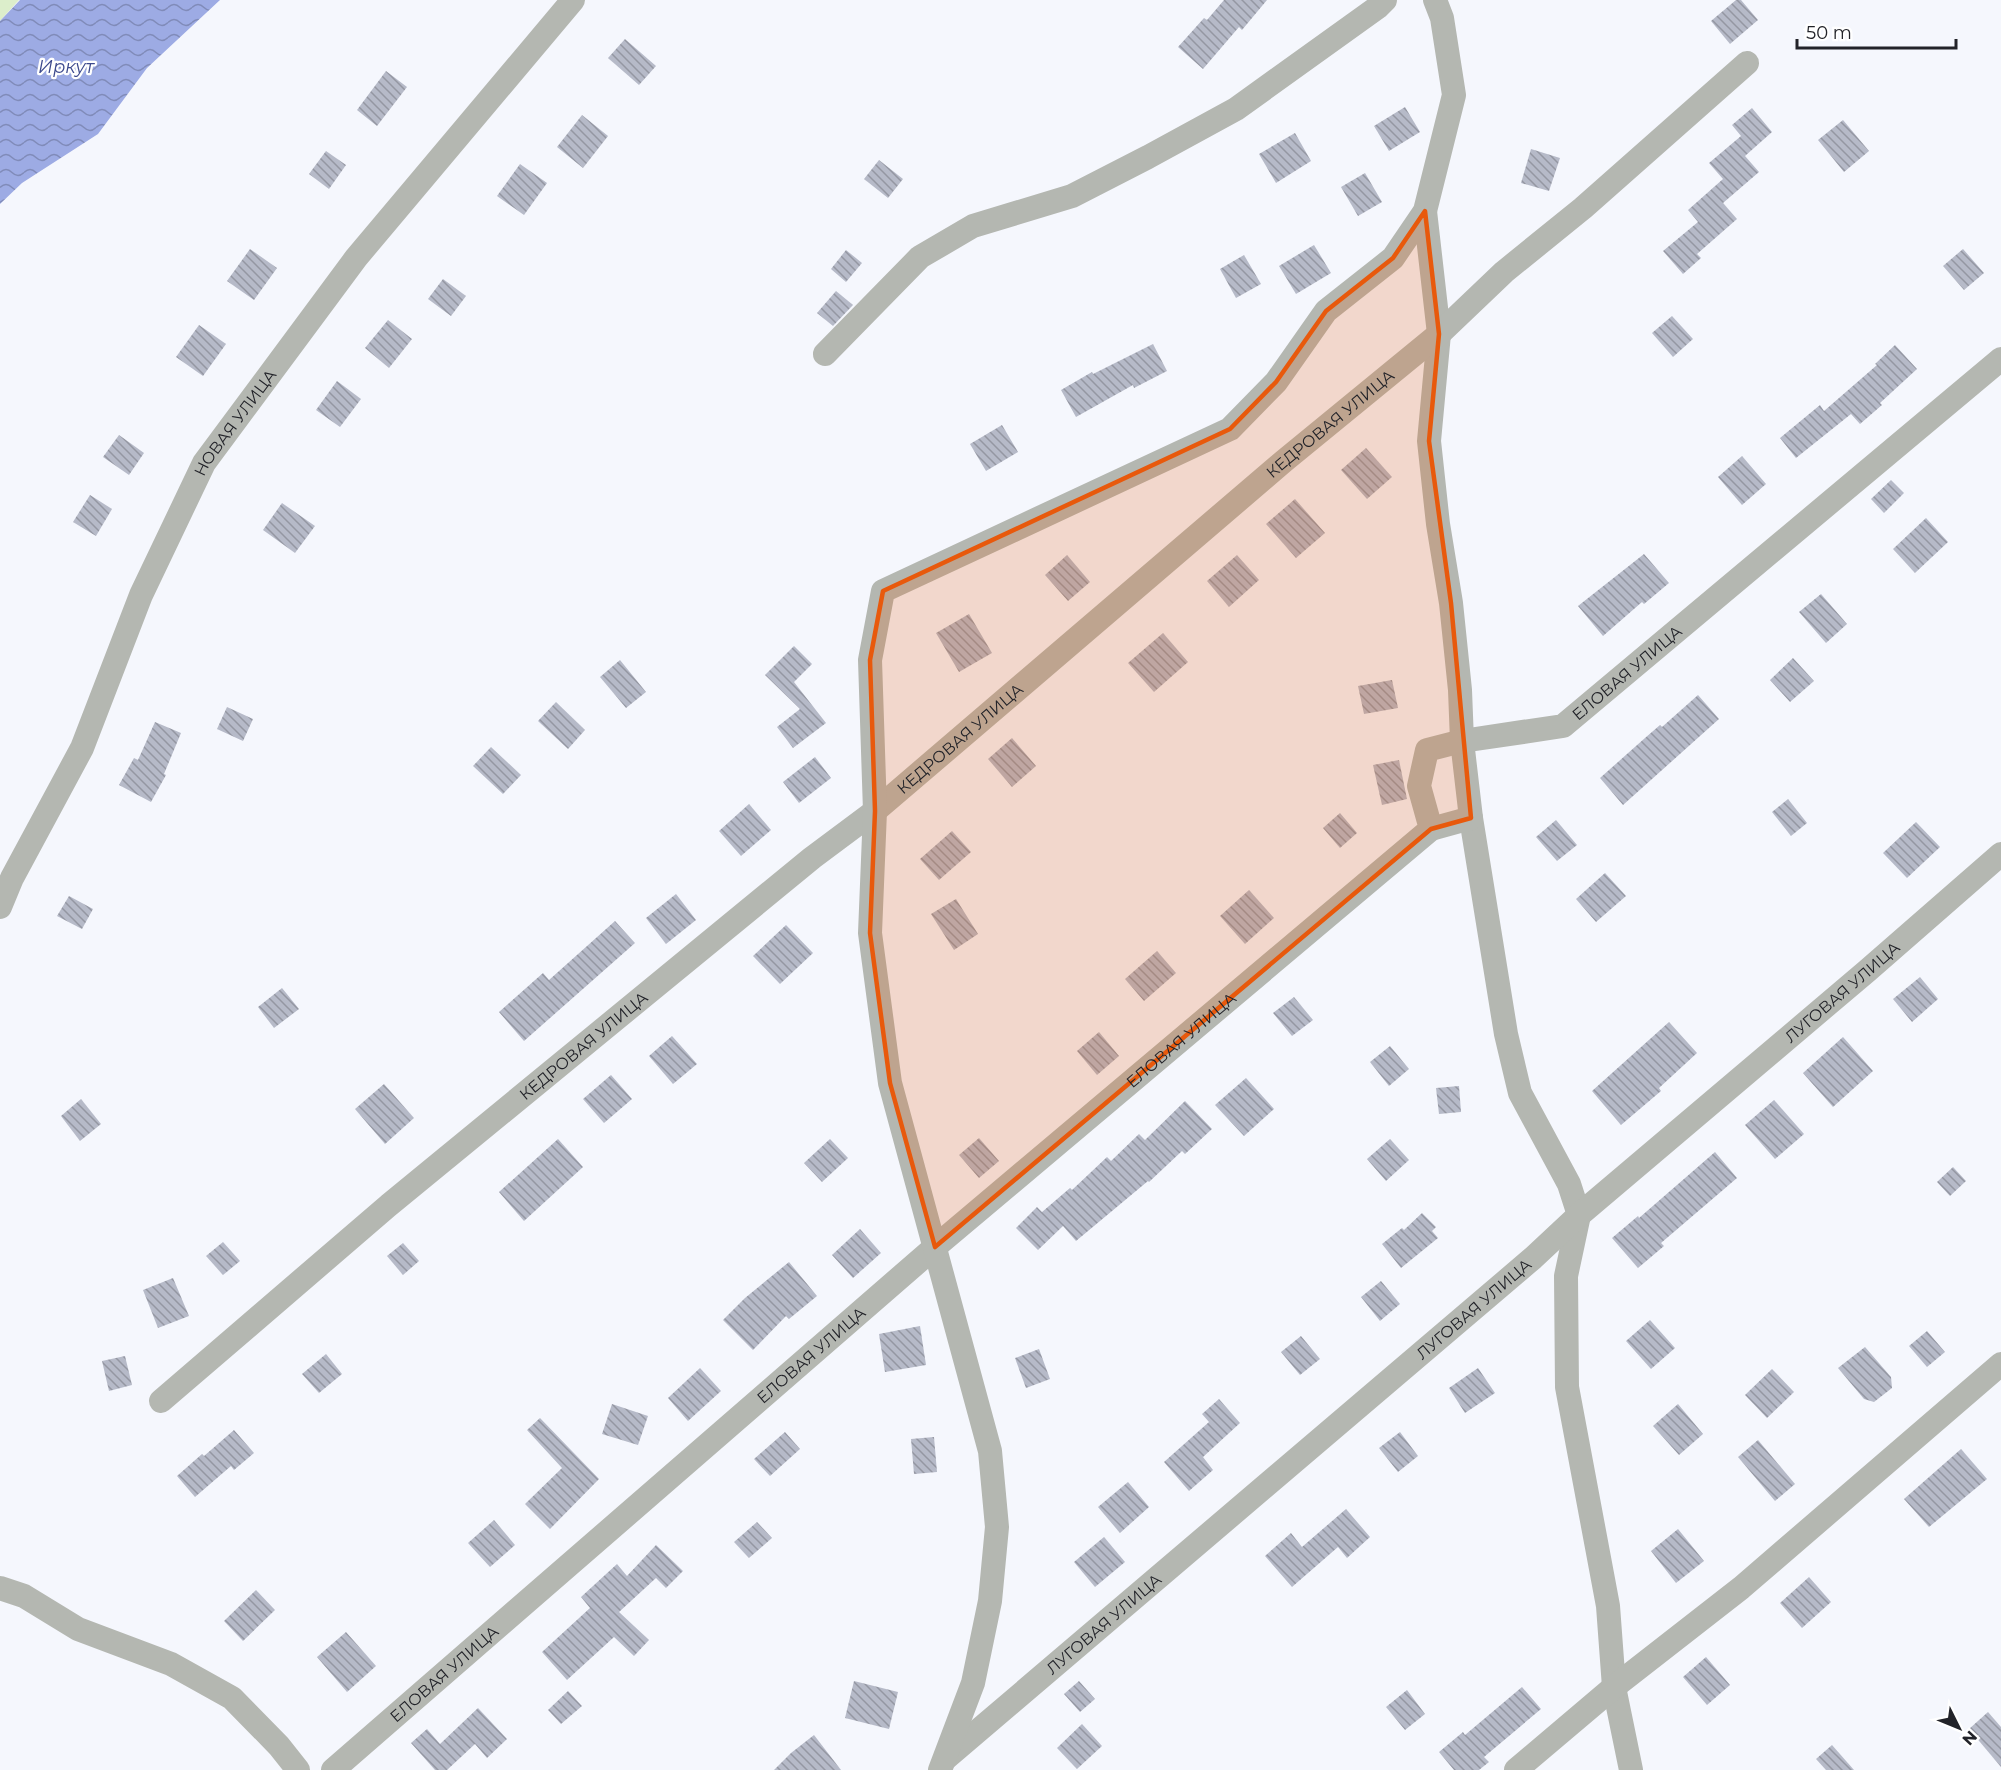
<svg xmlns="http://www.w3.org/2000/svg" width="2001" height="1770" font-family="Montserrat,sans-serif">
	<defs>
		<pattern id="water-waves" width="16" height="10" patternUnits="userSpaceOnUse" patternTransform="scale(1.5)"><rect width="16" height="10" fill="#9dabe4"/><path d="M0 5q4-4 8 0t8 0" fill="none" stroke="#808bb9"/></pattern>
		<pattern id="building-back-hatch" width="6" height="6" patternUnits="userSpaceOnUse" patternTransform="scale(1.5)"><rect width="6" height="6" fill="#b6bac8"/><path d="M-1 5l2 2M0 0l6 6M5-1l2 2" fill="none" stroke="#9497a2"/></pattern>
	</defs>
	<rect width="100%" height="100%" fill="#f5f7fd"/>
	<path fill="#dceecb" d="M0 0H19L0 21Z"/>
	<path fill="url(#water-waves)" d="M20 0H220L147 68 98 134 22 183 0 204V21Z"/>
	<g fill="url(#building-back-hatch)">
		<path d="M1224 0H1267L1242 30 1239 27 1203 69 1178 47 1204 18 1207 20Z"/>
		<path d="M1736 0H1741L1758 20 1730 44 1711 21Z"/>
		<path d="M625 39 656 66 639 85 608 58Z"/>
		<path d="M386 71 407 87 377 126 357 110Z"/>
		<path d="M1405 107 1420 132 1389 151 1374 126Z"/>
		<path d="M1752 108 1772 132 1745 156 1759 172 1723 203 1737 219 1697 254 1701 258 1683 274 1663 251 1698 222 1688 210 1723 179 1709 163 1741 136 1732 125Z"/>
		<path d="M582 115 608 136 583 168 557 147Z"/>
		<path d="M1843 120 1869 151 1844 172 1818 140Z"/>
		<path d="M1295 133 1311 161 1276 183 1259 154Z"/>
		<path d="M1531 149 1560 158 1549 191 1521 183Z"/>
		<path d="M326 151 346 165 329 189 309 174Z"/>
		<path d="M879 160 903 179 888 198 864 179Z"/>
		<path d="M520 164 547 183 524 215 497 196Z"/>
		<path d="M1365 173 1382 202 1358 216 1341 187Z"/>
		<path d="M1314 245 1331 273 1296 294 1279 266Z"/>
		<path d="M250 249 277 268 254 300 227 281Z"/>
		<path d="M1963 249 1984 273 1964 290 1943 266Z"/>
		<path d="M846 250 862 263 846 282 831 269Z"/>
		<path d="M1244 255 1261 284 1236 298 1220 269Z"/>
		<path d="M443 279 466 296 451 316 428 299Z"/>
		<path d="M836 291 853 305 833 326 817 313Z"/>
		<path d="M1672 316 1693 339 1673 357 1652 333Z"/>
		<path d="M388 320 412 339 389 368 365 348Z"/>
		<path d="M199 325 226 344 203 376 176 357Z"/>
		<path d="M1153 344 1167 371 1134 388 1133 385 1076 417 1061 390 1092 372 1093 374Z"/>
		<path d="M1895 345 1917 369 1880 403 1882 405 1860 424 1851 414 1796 458 1780 438 1820 405 1824 411 1877 365 1875 364Z"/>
		<path d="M337 381 361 399 340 427 316 410Z"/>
		<path d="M1002 425 1018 452 986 471 970 444Z"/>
		<path d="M119 435 144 453 129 475 103 457Z"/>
		<path d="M1366 448 1392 477 1367 499 1341 470Z"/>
		<path d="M1742 456 1766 484 1742 505 1718 477Z"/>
		<path d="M1891 480 1904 493 1884 513 1871 499Z"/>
		<path d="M90 495 112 509 96 536 73 522Z"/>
		<path d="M1295 499 1325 533 1296 558 1266 524Z"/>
		<path d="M282 503 315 526 295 553 263 530Z"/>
		<path d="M1926 518 1948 542 1915 573 1893 549Z"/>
		<path d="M1644 554 1669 583 1644 604 1642 602 1603 636 1578 606Z"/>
		<path d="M1067 555 1090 582 1068 601 1045 575Z"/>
		<path d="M1237 555 1259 580 1229 607 1207 581Z"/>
		<path d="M1821 594 1847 624 1826 643 1799 612Z"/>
		<path d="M969 614 992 653 959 672 936 633Z"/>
		<path d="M1163 633 1188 662 1154 692 1128 663Z"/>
		<path d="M794 646 812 664 794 682 826 723 793 748 777 727 800 709 765 675Z"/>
		<path d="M1793 658 1814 681 1790 702 1770 680Z"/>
		<path d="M620 660 646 692 626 708 600 677Z"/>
		<path d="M1392 680 1398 708 1364 714 1358 686Z"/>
		<path d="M1698 695 1719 719 1623 805 1600 778 1645 738 1660 725 1662 727Z"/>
		<path d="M556 702 585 730 568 749 538 721Z"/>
		<path d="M227 707 253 719 243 741 217 729Z"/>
		<path d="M155 722 181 733 164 774 166 775 151 802 119 785 134 758 138 760Z"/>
		<path d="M1012 738 1036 766 1012 787 988 759Z"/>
		<path d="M491 747 521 775 503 794 473 766Z"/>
		<path d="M815 757 831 778 799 803 783 782Z"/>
		<path d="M1399 760 1407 799 1382 805 1373 765Z"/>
		<path d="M1788 799 1807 823 1791 836 1772 812Z"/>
		<path d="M749 804 771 830 741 856 719 831Z"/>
		<path d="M1340 813 1357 833 1340 848 1323 828Z"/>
		<path d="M1556 820 1577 845 1557 861 1536 837Z"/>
		<path d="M1916 822 1940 847 1907 878 1883 853Z"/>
		<path d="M952 831 971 852 939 880 920 859Z"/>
		<path d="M1605 873 1626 896 1596 922 1576 899Z"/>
		<path d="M1249 890 1274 918 1245 944 1220 916Z"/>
		<path d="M676 894 696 920 666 944 646 918Z"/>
		<path d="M69 896 93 909 82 929 57 916Z"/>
		<path d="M956 899 978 934 954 950 931 914Z"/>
		<path d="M615 921 635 943 524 1041 499 1012 543 973 549 980Z"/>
		<path d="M786 925 813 953 780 984 753 956Z"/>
		<path d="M1157 951 1176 973 1144 1001 1125 979Z"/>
		<path d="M1920 977 1938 999 1912 1022 1893 999Z"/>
		<path d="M282 988 299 1009 274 1028 258 1007Z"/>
		<path d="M1294 997 1313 1020 1292 1036 1273 1013Z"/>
		<path d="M1669 1022 1697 1053 1659 1088 1661 1091 1621 1125 1592 1091Z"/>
		<path d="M1099 1032 1119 1056 1097 1075 1077 1051Z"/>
		<path d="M672 1036 697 1064 673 1084 649 1056Z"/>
		<path d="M1843 1037 1873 1071 1833 1107 1803 1073Z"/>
		<path d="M1390 1046 1409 1069 1389 1086 1370 1062Z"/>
		<path d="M611 1075 632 1099 604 1123 583 1099Z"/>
		<path d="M1246 1078 1274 1109 1244 1136 1215 1105Z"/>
		<path d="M384 1084 414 1118 385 1144 355 1109Z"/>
		<path d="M1459 1086 1461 1112 1439 1114 1436 1088Z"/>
		<path d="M81 1099 101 1124 80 1141 61 1116Z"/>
		<path d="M1774 1100 1804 1134 1775 1159 1745 1125Z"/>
		<path d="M1185 1101 1212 1129 1185 1154 1182 1151 1149 1182 1148 1181 1076 1241 1063 1226 1038 1250 1016 1228 1037 1207 1042 1212 1070 1188 1072 1190 1107 1157 1111 1161 1139 1134 1145 1140Z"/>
		<path d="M979 1138 999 1161 979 1178 959 1155Z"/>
		<path d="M558 1139 583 1167 524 1221 499 1192Z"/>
		<path d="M830 1139 848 1158 822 1182 804 1163Z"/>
		<path d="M1390 1139 1409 1160 1386 1181 1367 1159Z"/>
		<path d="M1715 1152 1737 1178 1661 1243 1664 1246 1638 1268 1612 1238 1638 1216 1639 1218Z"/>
		<path d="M1953 1167 1966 1181 1950 1196 1937 1182Z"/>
		<path d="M1422 1213 1436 1227 1432 1231 1438 1238 1401 1268 1382 1244 1402 1228 1404 1230Z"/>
		<path d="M860 1229 881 1253 853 1278 832 1255Z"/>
		<path d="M223 1242 240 1261 223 1275 206 1256Z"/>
		<path d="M403 1243 419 1261 403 1275 387 1256Z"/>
		<path d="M789 1262 817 1296 789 1319 786 1316 753 1350 723 1320 745 1298Z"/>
		<path d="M173 1278 189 1316 158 1328 143 1290Z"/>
		<path d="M1381 1281 1400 1304 1380 1321 1361 1297Z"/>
		<path d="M1650 1320 1675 1348 1651 1369 1626 1341Z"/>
		<path d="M920 1326 926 1365 885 1372 879 1334Z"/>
		<path d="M1927 1331 1945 1352 1927 1367 1909 1346Z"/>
		<path d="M1301 1336 1320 1359 1300 1375 1281 1352Z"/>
		<path d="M1865 1347 1891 1377 1892 1388 1874 1402 1864 1399 1838 1368Z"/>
		<path d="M1039 1349 1050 1379 1026 1388 1015 1358Z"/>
		<path d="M326 1354 342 1374 319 1393 302 1374Z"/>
		<path d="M125 1356 132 1385 109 1391 102 1361Z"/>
		<path d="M700 1368 721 1391 688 1421 668 1398Z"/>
		<path d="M1478 1368 1495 1393 1465 1413 1449 1388Z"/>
		<path d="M1772 1369 1794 1392 1767 1418 1745 1395Z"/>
		<path d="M1219 1399 1240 1423 1203 1457 1213 1470 1189 1491 1164 1462 1209 1422 1202 1414Z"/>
		<path d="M612 1404 648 1416 638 1445 602 1434Z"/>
		<path d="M1678 1404 1703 1434 1679 1455 1653 1426Z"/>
		<path d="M540 1418 599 1479 550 1529 525 1504 562 1468 527 1430Z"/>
		<path d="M234 1430 254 1453 234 1470 231 1466 195 1497 177 1476 202 1454 204 1456Z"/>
		<path d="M785 1432 800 1449 770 1476 754 1459Z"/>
		<path d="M1400 1432 1418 1456 1398 1472 1379 1448Z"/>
		<path d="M934 1437 937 1472 914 1474 911 1439Z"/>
		<path d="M1758 1440 1795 1484 1775 1501 1738 1457Z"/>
		<path d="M1961 1449 1987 1479 1929 1527 1904 1499Z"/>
		<path d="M1128 1482 1149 1507 1120 1533 1098 1507Z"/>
		<path d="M1346 1509 1370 1537 1347 1558 1338 1547 1292 1587 1265 1556 1291 1533 1302 1547Z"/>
		<path d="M494 1520 515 1545 490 1567 468 1543Z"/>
		<path d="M757 1522 772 1538 749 1558 734 1542Z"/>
		<path d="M1678 1529 1704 1561 1676 1583 1651 1551Z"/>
		<path d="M1104 1537 1125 1562 1095 1587 1074 1562Z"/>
		<path d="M656 1545 683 1571 666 1588 656 1578 619 1612 649 1640 634 1656 614 1637 567 1680 542 1652 590 1608 581 1597 617 1564 627 1576Z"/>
		<path d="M1809 1577 1831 1602 1802 1628 1780 1603Z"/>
		<path d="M256 1590 275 1610 243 1641 224 1621Z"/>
		<path d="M346 1632 376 1666 347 1692 317 1657Z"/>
		<path d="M1706 1657 1730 1685 1707 1705 1683 1677Z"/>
		<path d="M854 1681 898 1692 889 1729 845 1718Z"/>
		<path d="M1079 1681 1095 1699 1080 1712 1064 1694Z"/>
		<path d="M1522 1687 1541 1709 1484 1757 1489 1762 1479 1770H1454L1439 1752 1463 1732 1465 1735Z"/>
		<path d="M1407 1690 1425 1714 1405 1730 1386 1707Z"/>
		<path d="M568 1691 582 1706 561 1724 548 1710Z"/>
		<path d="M478 1708 507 1739 487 1758 475 1744 447 1770H435L411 1743 427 1729 440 1744Z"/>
		<path d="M1988 1712 2001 1727V1767L1969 1729Z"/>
		<path d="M1082 1724 1102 1746 1077 1769 1057 1748Z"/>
		<path d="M814 1735 841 1770H774L791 1753Z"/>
		<path d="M1832 1745 1854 1770H1826L1816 1759Z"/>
	</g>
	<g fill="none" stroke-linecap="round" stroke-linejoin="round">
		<g stroke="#b4b7b1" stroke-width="24">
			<path d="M1425 211 1439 334 1429 441 1438 524 1451 603 1460 690 1462 741 1471 818 1506 1034 1520 1093 1569 1184 1579 1215 1566 1276 1567 1387 1608 1606 1614 1687 1631 1770"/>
			<path d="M825 354 920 257 973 226 1072 196 1148 157 1236 109 1378 7 1385 0"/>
			<path d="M1431 829 1471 818"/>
			<path id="s1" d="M0 907 12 878 82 748 141 595 204 463 356 258 573 0"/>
			<path id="s2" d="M161 1401 389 1205 812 858 875 811 1284 461 1439 334 1504 272 1583 208 1747 63"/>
			<path d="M0 1588 24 1596 78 1629 171 1664 232 1698 279 1746 298 1770"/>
			<path id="s3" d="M946 1758 1533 1258 1579 1215 1867 971 2001 854"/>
			<path id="s4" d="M333 1770 935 1247 1431 829 1419 786 1427 750 1462 741 1563 726 2001 359"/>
			<path d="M940 1770 973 1683 990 1601 997 1527 990 1451 890 1083 870 933 875 811 870 660 883 591 1230 429 1276 382 1326 311 1393 258 1425 211 1454 95 1442 18 1435 0"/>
			<path d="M1516 1770 1614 1687 1741 1588 2001 1364"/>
		</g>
	</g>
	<path fill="#e8590c" fill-opacity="0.2" stroke="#e8590c" stroke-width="4.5" stroke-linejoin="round" d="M1425 211 1439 334 1429 441 1451 603 1471 818 1431 829 935 1247 890 1083 870 933 875 811 870 660 883 591 1230 429 1276 382 1326 311 1393 258Z"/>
	<g text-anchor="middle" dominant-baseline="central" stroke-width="4.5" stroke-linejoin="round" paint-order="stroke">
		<g font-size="16" fill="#222329" stroke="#fff">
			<text stroke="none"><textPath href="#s1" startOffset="540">НОВАЯ УЛИЦА</textPath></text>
			<text stroke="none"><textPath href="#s2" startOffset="1524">КЕДРОВАЯ УЛИЦА</textPath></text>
			<text stroke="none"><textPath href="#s4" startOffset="1749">ЕЛОВАЯ УЛИЦА</textPath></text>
			<text stroke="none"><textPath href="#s2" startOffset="1038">КЕДРОВАЯ УЛИЦА</textPath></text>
			<text stroke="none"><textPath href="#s3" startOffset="1179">ЛУГОВАЯ УЛИЦА</textPath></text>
			<text stroke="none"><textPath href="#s4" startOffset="1119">ЕЛОВАЯ УЛИЦА</textPath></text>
			<text stroke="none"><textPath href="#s2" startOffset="552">КЕДРОВАЯ УЛИЦА</textPath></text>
			<text stroke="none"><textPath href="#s3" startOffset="693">ЛУГОВАЯ УЛИЦА</textPath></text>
			<text stroke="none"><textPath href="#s4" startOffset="633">ЕЛОВАЯ УЛИЦА</textPath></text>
			<text stroke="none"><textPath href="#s3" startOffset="207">ЛУГОВАЯ УЛИЦА</textPath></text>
			<text stroke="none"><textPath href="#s4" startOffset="147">ЕЛОВАЯ УЛИЦА</textPath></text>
		</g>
		<g font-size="18" font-style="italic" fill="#3c498d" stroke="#fff">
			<text x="66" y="67">Иркут</text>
		</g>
	</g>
	<g transform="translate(1959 1728) rotate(133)" stroke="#ffffff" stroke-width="4.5" paint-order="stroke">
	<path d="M0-4.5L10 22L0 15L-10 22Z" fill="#222329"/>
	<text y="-9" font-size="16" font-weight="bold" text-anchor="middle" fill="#222329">N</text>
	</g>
	<path d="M1797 39v9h159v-9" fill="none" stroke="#222329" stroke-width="3"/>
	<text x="1806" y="39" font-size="18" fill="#222329" stroke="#ffffff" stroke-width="4.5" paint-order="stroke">50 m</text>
</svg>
